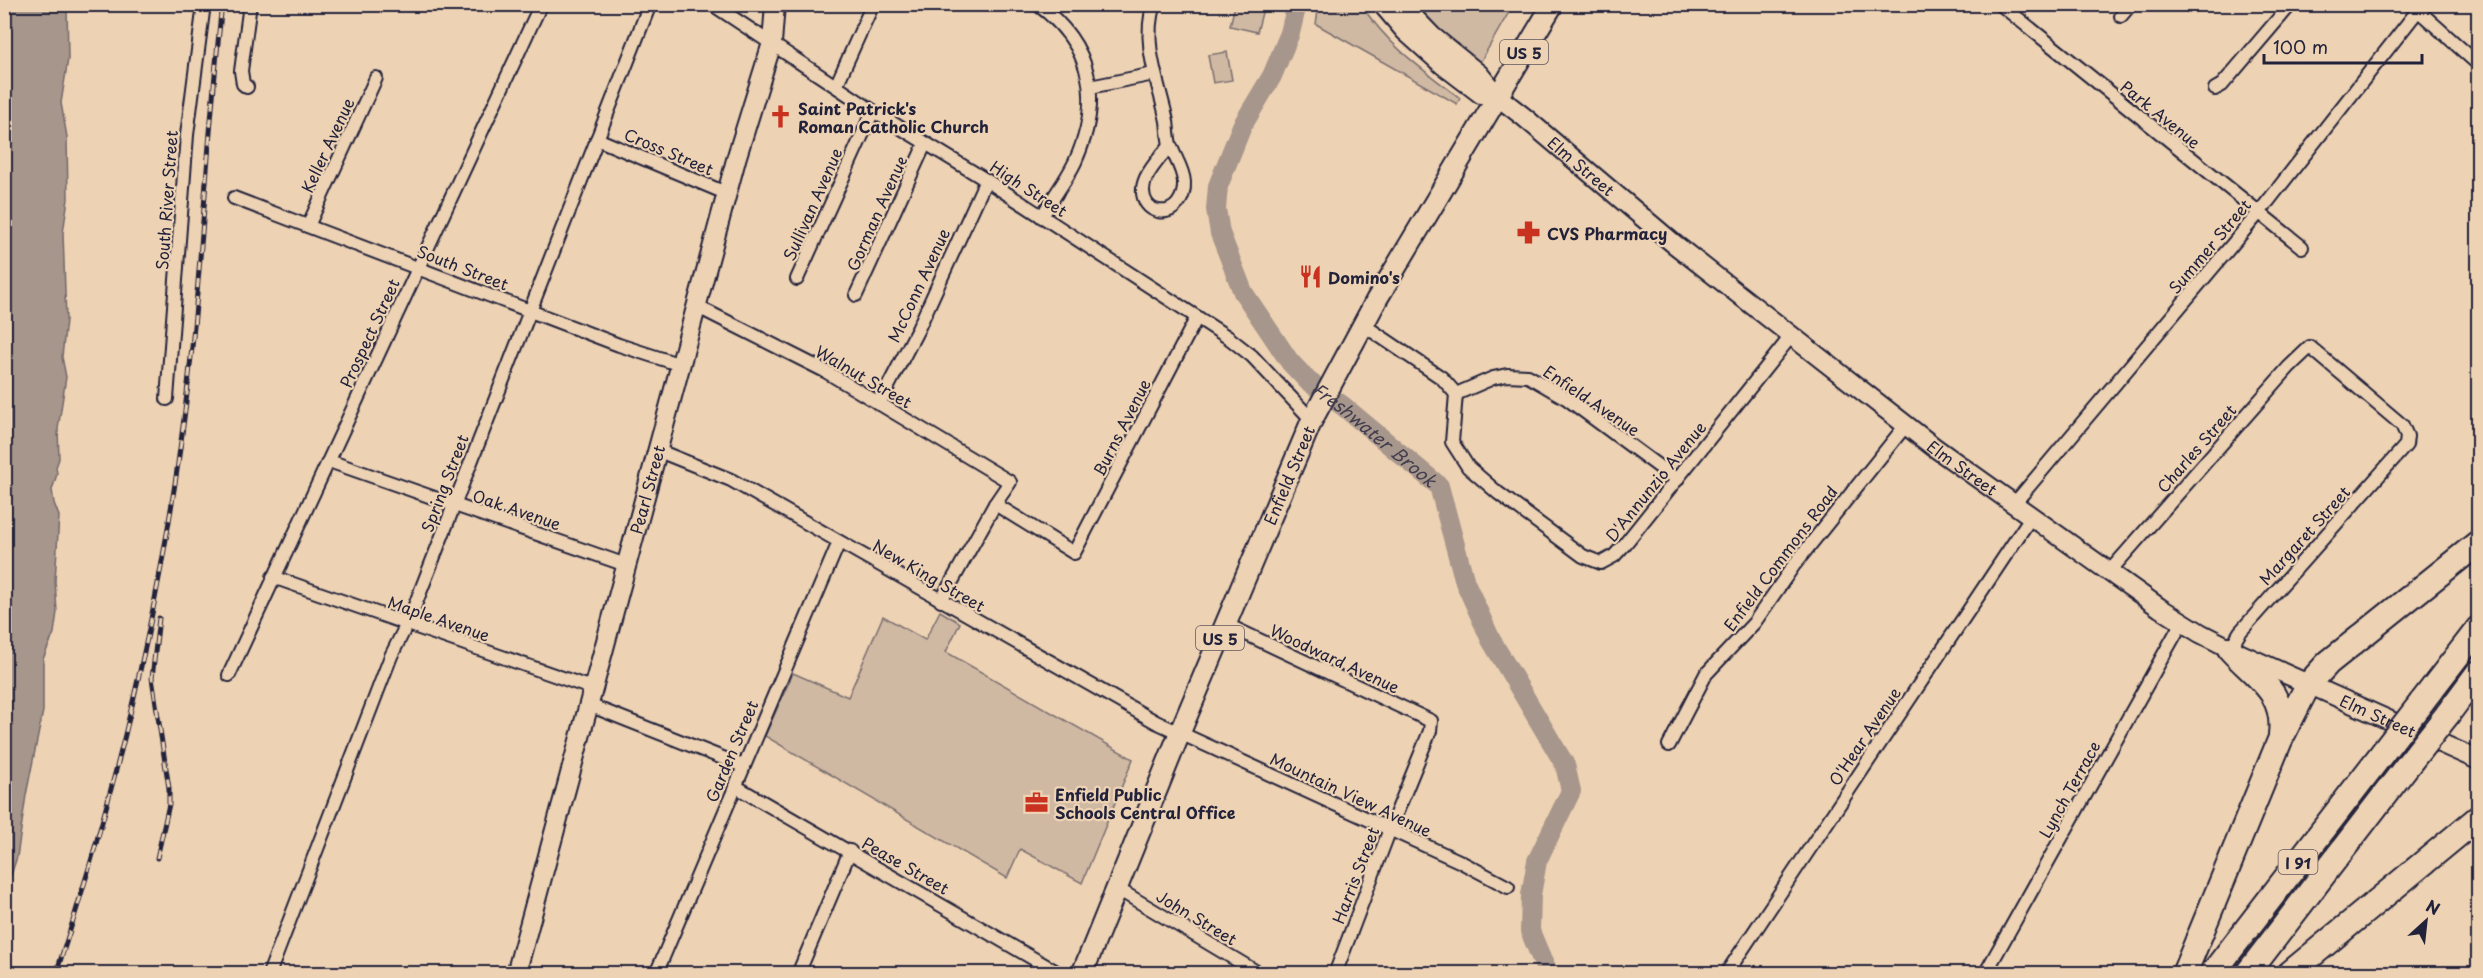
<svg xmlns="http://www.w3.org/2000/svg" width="2483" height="978" font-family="'Playpen Sans',sans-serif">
	<rect width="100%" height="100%" fill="#edd2b4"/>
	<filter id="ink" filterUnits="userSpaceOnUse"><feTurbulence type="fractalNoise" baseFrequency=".0167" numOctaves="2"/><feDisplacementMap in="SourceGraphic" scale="12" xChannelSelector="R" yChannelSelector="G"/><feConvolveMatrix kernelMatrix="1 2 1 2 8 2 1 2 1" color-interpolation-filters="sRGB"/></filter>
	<g filter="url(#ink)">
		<g fill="#d0b9a3" stroke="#796e6f" stroke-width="1.5">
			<path d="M1235 5H1264L1257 32 1230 26Z"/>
			<path d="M1319 5H1361C1391 48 1419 67 1460 98L1457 104 1316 24Z"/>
			<path d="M1408 5H1513L1479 64Z"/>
			<path d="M1227 52 1232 80 1213 83 1208 55Z"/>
			<path d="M940 611 960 623 946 652 1133 759 1082 883 1020 849 1007 878 765 736 793 673 848 697 883 616 925 640Z"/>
		</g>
		<path fill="#a7968b" stroke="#72686b" stroke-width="1.5" d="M5 4 67 5 68 59 61 103 67 137 68 199 63 233 66 320 62 357 66 377 58 429 59 459 56 467 57 474 52 490 54 503 59 516 55 581 57 612 54 633 43 659V711L26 795 17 857 5 893Z"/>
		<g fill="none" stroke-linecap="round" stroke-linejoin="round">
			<path stroke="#a7968b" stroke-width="20" id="s1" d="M1297 4 1290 33 1272 76 1242 126 1218 186 1216 209 1220 233 1243 292 1290 362 1308 381 1343 406 1439 486 1465 582 1491 640 1565 765 1571 791 1537 861 1531 895 1530 931 1548 974"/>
			<defs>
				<g id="street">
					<path d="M712 4 873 111 986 180 1229 338 1252 356 1312 420"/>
					<path d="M1037 4C1093 45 1103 100 1075 162 1066 181 1052 198 1042 217"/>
					<path d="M1154 4C1141 43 1159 83 1167 121 1168 129 1168 137 1170 144 1174 157 1183 168 1184 182 1185 198 1175 214 1158 211 1153 210 1150 208 1147 204 1133 183 1158 161 1170 145"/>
					<path d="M2000 4 2302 247"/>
					<path d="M2411 4 2478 64"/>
					<path d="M2121 16 2131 4"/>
					<path d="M836 86 873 4"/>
					<path d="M247 87 243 84 241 71 250 4"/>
					<path d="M1090 87 1154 74"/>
					<path d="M2215 89 2222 85 2291 4"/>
					<path d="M597 139 728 194"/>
					<path d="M234 198 619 345 681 365"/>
					<path d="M308 226 376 78"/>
					<path d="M797 279 873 111"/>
					<path d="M856 295 925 144"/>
					<path d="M696 308 706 311 825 371 1010 482 995 504 941 601"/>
					<path d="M1362 324 1442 378 1456 394"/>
					<path d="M1456 394 1452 442 1468 467 1498 493 1583 556 1601 563 1614 556 1625 544 1792 335"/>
					<path d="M1456 394 1493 378 1507 375 1528 376 1566 398 1677 480"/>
					<path d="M167 399 187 135 204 4"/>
					<path d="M879 404 918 329 986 180"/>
					<path d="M659 451 731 480 1156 722 1459 861 1508 887"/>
					<path d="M329 461 626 565"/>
					<path d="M995 504 1074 553 1197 317"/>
					<path d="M2014 504 2258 214 2423 4"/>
					<path d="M2109 572 2289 367 2310 347 2402 425 2407 436 2406 445 2240 632 2230 649"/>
					<path d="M273 577 594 689"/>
					<path d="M1225 624 1431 721 1430 731 1390 829 1335 974"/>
					<path d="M229 675 541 4"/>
					<path d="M589 705 743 766"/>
					<path d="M1669 745 1706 674 1754 623 1794 565 1906 425"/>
					<path d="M735 786 1060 974"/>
					<path d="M1116 888 1260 974"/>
					<path d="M269 974 391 656 410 618 650 4"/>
					<path d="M656 974 839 542"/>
					<path d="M798 974 850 851"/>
					<path d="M1726 974 2031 517"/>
					<path d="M1985 974 2182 622"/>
				</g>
				<g id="secondary">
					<path d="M1382 4 1405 31 1443 65 1481 94 1497 96"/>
					<path id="s2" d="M1401 4 1432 36 1479 74 1497 96 1524 117 1673 243 1934 447 2160 608 2200 633 2241 654 2478 760"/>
					<path id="s3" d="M516 974 737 156 772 43 775 4"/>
				</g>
				<g id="primary">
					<path id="s4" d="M1082 974 1183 725 1312 420 1377 299 1553 4"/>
				</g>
				<g id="highway">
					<path d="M2230 649C2256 678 2286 691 2281 735"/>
					<path d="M2421 703 2478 629"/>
					<path d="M2447 715 2478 673"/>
					<path d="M2184 974 2280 740 2308 685 2328 663 2478 543"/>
					<path d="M2212 974 2384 751"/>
					<path d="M2247 974 2410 762"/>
					<path d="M2289 974 2478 818"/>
				</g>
			</defs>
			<use href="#street" stroke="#22223b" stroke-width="16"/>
			<use href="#secondary" stroke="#22223b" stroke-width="22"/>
			<use href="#primary" stroke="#22223b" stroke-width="24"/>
			<use href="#highway" stroke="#22223b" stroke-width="28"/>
			<use href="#street" stroke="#edd2b4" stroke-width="12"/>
			<use href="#secondary" stroke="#edd2b4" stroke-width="18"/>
			<use href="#primary" stroke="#edd2b4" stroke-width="20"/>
			<use href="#highway" stroke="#edd2b4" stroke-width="24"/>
			<defs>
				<g id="rail">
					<path d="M157 858 169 804V788L152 678 159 618"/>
					<path d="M56 974C114 798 158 617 182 434 201 291 206 147 222 4"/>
				</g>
			</defs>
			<use href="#rail" stroke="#22223b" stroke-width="5"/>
			<use href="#rail" stroke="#edd2b4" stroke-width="3" stroke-dasharray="9" stroke-linecap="butt"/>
			<defs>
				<g id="highway-bridge">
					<path d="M2384 751 2421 703"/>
					<path d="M2410 762 2447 715"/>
				</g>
			</defs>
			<use href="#highway-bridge" stroke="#22223b" stroke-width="28" stroke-linecap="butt"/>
			<use href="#highway-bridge" stroke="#edd2b4" stroke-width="24"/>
		</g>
	</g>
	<defs>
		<symbol id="church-bare" viewBox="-9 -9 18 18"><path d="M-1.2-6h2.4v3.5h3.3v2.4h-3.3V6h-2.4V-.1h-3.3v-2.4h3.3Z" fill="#c8321e" stroke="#edd2b4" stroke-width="2.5" paint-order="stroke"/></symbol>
		<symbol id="pharmacy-bare" viewBox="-9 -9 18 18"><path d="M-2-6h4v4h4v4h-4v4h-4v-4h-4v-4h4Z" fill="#c8321e" stroke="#edd2b4" stroke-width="2.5" paint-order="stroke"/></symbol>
		<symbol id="restaurant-bare" viewBox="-9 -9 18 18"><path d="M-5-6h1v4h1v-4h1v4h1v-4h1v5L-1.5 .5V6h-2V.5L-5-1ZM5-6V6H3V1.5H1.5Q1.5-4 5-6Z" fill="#c8321e" stroke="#edd2b4" stroke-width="2.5" paint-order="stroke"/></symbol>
		<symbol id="office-bare" viewBox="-9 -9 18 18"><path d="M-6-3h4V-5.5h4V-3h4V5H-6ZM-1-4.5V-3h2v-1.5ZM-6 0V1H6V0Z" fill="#c8321e" stroke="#edd2b4" stroke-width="2.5" paint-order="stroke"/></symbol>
	</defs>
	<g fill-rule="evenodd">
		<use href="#church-bare" x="764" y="100" width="33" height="33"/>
		<use href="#pharmacy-bare" x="1512" y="216" width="33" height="33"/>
		<use href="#restaurant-bare" x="1294" y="260" width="33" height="33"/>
		<use href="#office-bare" x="1020" y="786" width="33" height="33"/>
	</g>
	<g text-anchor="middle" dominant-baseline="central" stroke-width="4.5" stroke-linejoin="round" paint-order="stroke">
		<g fill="#edd2b4" stroke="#5f575f" stroke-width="1.5">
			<rect x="1500" y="40" width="48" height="24" rx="4.5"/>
			<rect x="1196" y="626" width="48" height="24" rx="4.5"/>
			<rect x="2278.5" y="850" width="39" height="24" rx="4.5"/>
		</g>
		<g font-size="15" font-weight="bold" fill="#22223b">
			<text x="1524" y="52">US 5</text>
			<text x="1220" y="638">US 5</text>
			<text x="2298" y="862">I 91</text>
		</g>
		<g font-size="16" font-weight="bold" fill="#22223b" stroke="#edd2b4" text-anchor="start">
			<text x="798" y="108">Saint Patrick's<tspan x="798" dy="18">Roman Catholic Church</tspan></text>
			<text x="1547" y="233">CVS Pharmacy</text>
			<text x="1328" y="277">Domino's</text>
			<text x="1055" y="794">Enfield Public<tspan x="1055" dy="18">Schools Central Office</tspan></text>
		</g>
		<g font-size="16" fill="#22223b" stroke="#edd2b4">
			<text transform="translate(2161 114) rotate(39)">Park Avenue</text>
			<text transform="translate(327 145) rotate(-65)">Keller Avenue</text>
			<text transform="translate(669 151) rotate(23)">Cross Street</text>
			<text stroke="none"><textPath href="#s2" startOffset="243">Elm Street</textPath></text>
			<text transform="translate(1029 188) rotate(33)">High Street</text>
			<text transform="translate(166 200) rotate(-86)">South River Street</text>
			<text transform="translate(812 204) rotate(-66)">Sullivan Avenue</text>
			<text transform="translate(876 213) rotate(-66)">Gorman Avenue</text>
			<text transform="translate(2209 246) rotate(-50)">Summer Street</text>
			<text transform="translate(463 267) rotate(21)">South Street</text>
			<text transform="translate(918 285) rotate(-65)">McConn Avenue</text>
			<text transform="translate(369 333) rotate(-65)">Prospect Street</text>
			<text transform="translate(864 376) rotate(30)">Walnut Street</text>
			<text transform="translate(1592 400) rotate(34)">Enfield Avenue</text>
			<text transform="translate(1121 427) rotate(-63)">Burns Avenue</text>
			<text transform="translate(2196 448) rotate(-49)">Charles Street</text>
			<text stroke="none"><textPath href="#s2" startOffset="729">Elm Street</textPath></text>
			<text stroke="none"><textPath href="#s4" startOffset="540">Enfield Street</textPath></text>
			<text transform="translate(1655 481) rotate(-51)">D'Annunzio Avenue</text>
			<text transform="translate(444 483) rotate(-69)">Spring Street</text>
			<text stroke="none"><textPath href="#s3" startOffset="502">Pearl Street</textPath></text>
			<text transform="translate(517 509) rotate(19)">Oak Avenue</text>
			<text transform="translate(2304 535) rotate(-48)">Margaret Street</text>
			<text transform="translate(1780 558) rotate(-53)">Enfield Commons Road</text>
			<text transform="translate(929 575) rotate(30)">New King Street</text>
			<text transform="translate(439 618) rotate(19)">Maple Avenue</text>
			<text transform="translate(1335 658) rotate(25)">Woodward Avenue</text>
			<text stroke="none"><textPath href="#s2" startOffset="1215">Elm Street</textPath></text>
			<text transform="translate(1864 736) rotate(-56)">O'Hear Avenue</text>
			<text transform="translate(731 751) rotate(-67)">Garden Street</text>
			<text transform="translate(2069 789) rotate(-61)">Lynch Terrace</text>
			<text transform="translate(1351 794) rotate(25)">Mountain View Avenue</text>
			<text transform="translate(906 865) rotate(30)">Pease Street</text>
			<text transform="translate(1355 875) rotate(-69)">Harris Street</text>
			<text transform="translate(1197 917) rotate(31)">John Street</text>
		</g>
		<g font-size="18" font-style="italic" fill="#433f4f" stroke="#edd2b4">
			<text stroke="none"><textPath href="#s1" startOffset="506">Freshwater Brook</textPath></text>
		</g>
	</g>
	<rect width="2483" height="978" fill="none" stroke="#edd2b4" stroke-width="24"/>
	<rect x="12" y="12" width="2459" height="954" fill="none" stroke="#22223b" stroke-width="2" filter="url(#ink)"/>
	<g transform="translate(2426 921) rotate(27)" stroke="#edd2b4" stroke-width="4.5" paint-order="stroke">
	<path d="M0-4.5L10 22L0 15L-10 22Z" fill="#22223b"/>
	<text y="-9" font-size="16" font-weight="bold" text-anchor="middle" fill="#22223b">N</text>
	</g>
	<path d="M2264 54v9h158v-9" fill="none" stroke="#22223b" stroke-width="3"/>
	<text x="2273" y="54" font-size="18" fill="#22223b" stroke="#edd2b4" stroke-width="4.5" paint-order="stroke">100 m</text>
</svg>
